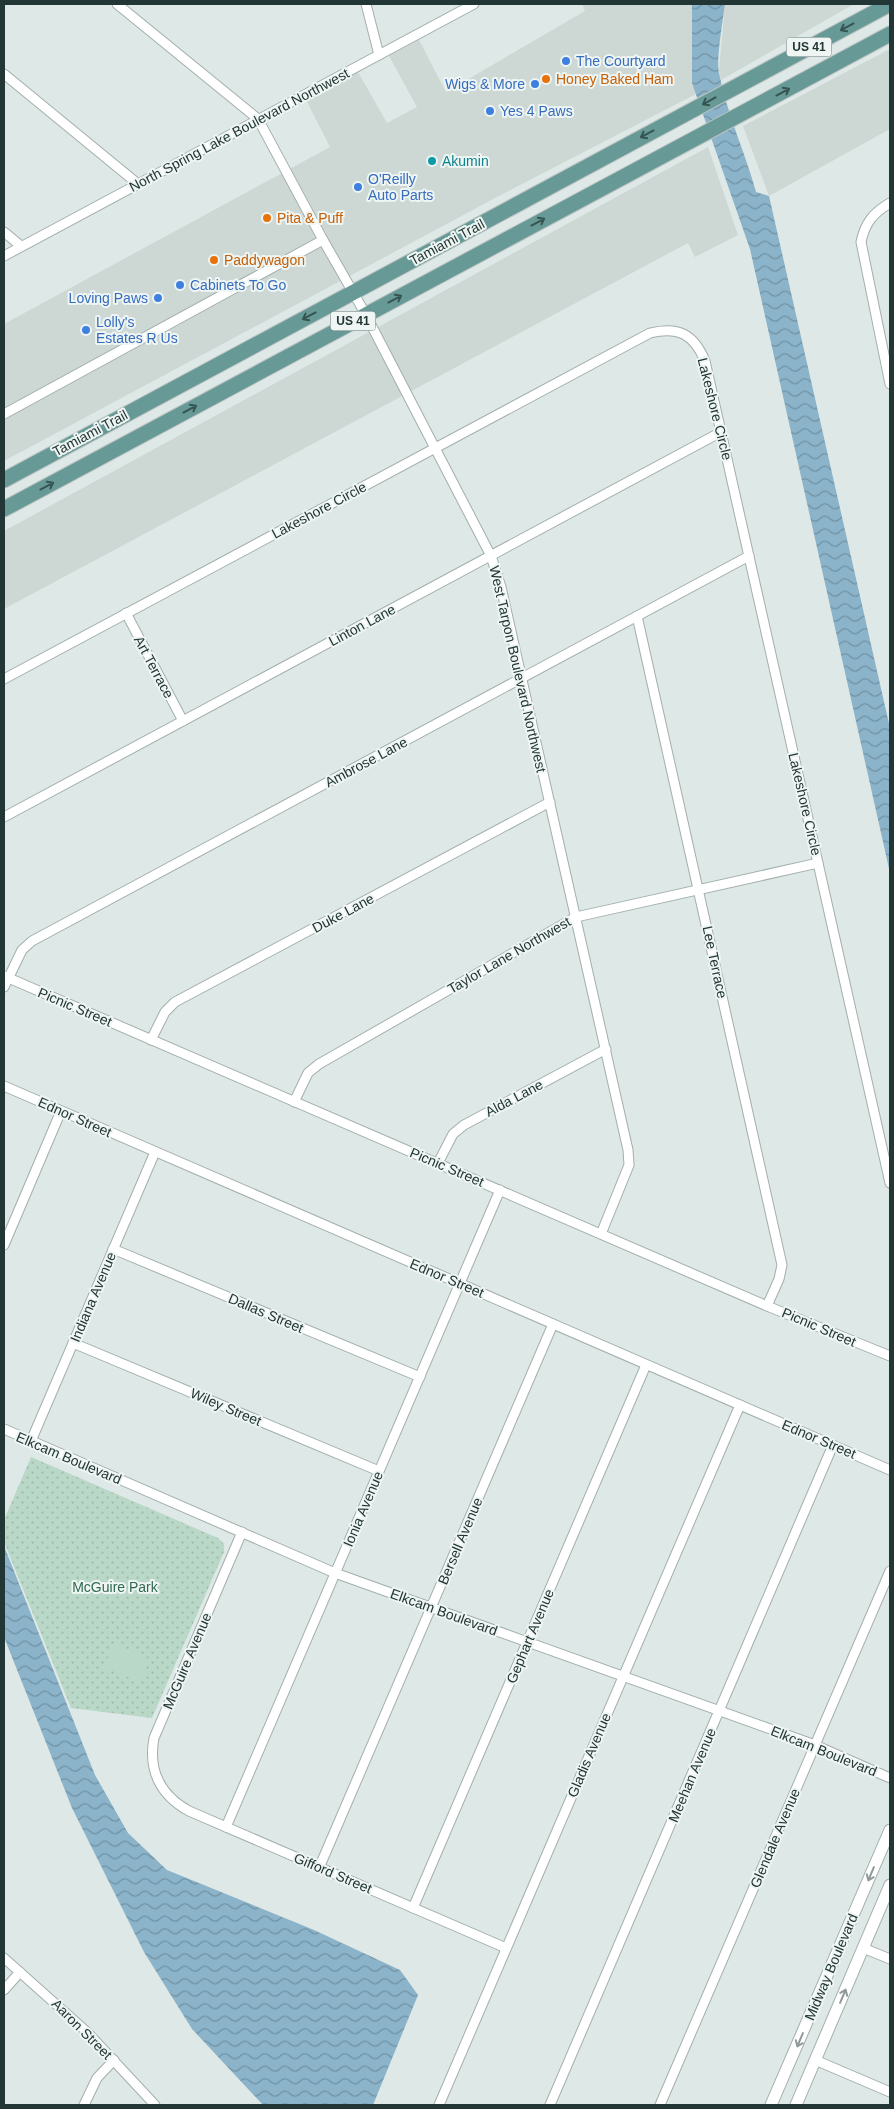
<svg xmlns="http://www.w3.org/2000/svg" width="894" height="2109" font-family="Helvetica,sans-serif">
	<defs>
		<pattern id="grass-dots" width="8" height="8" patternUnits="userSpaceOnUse" patternTransform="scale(1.25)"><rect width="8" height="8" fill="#b9d8c7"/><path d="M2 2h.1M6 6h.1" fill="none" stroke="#9fbaac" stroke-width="1.8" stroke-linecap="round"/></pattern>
		<pattern id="water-waves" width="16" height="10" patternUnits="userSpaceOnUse" patternTransform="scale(1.25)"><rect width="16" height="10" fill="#8bb3c9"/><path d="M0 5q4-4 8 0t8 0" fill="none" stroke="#7192a4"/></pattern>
	</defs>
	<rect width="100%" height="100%" fill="#dee8e6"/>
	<g fill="#cdd8d5">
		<path d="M582 4H692V83L696 94 497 197 4 461V324L330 147 306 100 358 72 387 123 417 107 389 56 419 40 446 92 585 11Z"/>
		<path d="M725 4H854L721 80 719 71Z"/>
		<path d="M890 49V129L769 196 743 126Z"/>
		<path d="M708 147 738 235 695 257 688 243 4 609V531Z"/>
	</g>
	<path fill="url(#grass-dots)" d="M31 1457 218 1538 224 1544V1552L152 1718 71 1708 4 1542V1520Z"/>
	<path fill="#b9d8c7" d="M114 1644 150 1659 140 1682 104 1667Z"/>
	<g fill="url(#water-waves)">
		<path d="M692 4H725C723 20 716 59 719 73 727 114 745 152 756 192L769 196 890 728V873L750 249 692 83Z"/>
		<path d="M4 1546 95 1775 128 1833 167 1870 314 1930 400 1970 418 1995 373 2105H263L192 2029 144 1952 72 1808 4 1637Z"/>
	</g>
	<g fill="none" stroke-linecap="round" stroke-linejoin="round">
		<defs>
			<g id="minor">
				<path d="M117 4 258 119 323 240 366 315 491 556 501 587 628 1150 629 1165 601 1234"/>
				<path d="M366 4 379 55"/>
				<path d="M4 74 138 184"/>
				<path d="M890 203C873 213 865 223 861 242L890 384"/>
				<path d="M4 232 21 246"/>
				<path d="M4 256 474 4"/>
				<path d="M4 414 323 240"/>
				<path d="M126 613 183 721"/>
				<path d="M637 616 782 1265 779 1279 767 1306"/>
				<path d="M4 679 650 333C678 326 694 334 705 361L890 1183"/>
				<path d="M4 817 721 432"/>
				<path d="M4 976 767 1306 890 1356"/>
				<path d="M4 987 22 950 32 941 749 556"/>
				<path d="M151 1040 165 1012 175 1002 550 802"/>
				<path d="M4 1086 890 1470"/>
				<path d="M294 1102 308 1073 319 1064 576 917 818 863"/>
				<path d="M438 1163 453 1134 464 1125 606 1049"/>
				<path d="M4 1245 61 1111"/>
				<path d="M113 1249 420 1377"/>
				<path d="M73 1343 379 1471"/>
				<path d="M4 1429 335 1573 815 1745 890 1778"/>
				<path d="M31 1441 155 1152"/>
				<path d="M242 1532 154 1738C148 1770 160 1795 189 1811L506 1948"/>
				<path d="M226 1827 500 1190"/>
				<path d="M319 1868 553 1324"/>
				<path d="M413 1908 646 1365"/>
				<path d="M863 1948 890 1959"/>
				<path d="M4 1958 87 2032 155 2105"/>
				<path d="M4 1990 20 1972"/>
				<path d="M815 2060 890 2092"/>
				<path d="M84 2105 97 2078 114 2060"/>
				<path d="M439 2105 740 1405"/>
				<path d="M550 2105 833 1445"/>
				<path d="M660 2105 890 1571"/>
			</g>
			<g id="tertiary">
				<path d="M771 2105 890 1830"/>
				<path d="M796 2105 890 1885"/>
			</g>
			<g id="primary">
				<path d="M4 480 890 4"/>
				<path d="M4 509 890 34"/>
			</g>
		</defs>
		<use href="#minor" stroke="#a2afad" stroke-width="11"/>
		<use href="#tertiary" stroke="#a2afad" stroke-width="13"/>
		<use href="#primary" stroke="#bcc3c2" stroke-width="17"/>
		<use href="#minor" stroke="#fff" stroke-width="9"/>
		<use href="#tertiary" stroke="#fff" stroke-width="11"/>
		<use href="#primary" stroke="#679a96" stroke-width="15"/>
	</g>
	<defs><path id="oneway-shaft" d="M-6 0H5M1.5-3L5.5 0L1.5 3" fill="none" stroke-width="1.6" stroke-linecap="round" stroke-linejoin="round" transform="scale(1.25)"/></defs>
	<g stroke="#365452">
		<use href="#oneway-shaft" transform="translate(847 27) rotate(152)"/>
		<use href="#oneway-shaft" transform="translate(783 92) rotate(-28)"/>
		<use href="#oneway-shaft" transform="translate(709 101) rotate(151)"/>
		<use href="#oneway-shaft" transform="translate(647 134) rotate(152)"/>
		<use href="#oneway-shaft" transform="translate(538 222) rotate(-28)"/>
		<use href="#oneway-shaft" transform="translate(395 299) rotate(-28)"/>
		<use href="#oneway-shaft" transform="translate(309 316) rotate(152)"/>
		<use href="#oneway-shaft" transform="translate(190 409) rotate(-28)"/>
		<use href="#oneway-shaft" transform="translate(47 486) rotate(-28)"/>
	</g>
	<g stroke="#909a9a">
		<use href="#oneway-shaft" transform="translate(871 1874) rotate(113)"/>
		<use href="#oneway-shaft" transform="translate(843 1996) rotate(-67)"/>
		<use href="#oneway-shaft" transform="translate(800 2040) rotate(113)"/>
	</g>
	<g fill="#3f7fe0" stroke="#eef5f3" stroke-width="2">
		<circle cx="566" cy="61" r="5"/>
		<circle cx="535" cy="84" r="5"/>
		<circle cx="490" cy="111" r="5"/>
		<circle cx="358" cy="187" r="5"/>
		<circle cx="180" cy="285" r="5"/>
		<circle cx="158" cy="298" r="5"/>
		<circle cx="86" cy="330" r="5"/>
	</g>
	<g fill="#e8710a" stroke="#eef5f3" stroke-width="2">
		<circle cx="546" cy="79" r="5"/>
		<circle cx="267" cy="218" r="5"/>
		<circle cx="214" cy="260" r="5"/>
	</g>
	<circle fill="#0f9aa8" stroke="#eef5f3" stroke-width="2" cx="432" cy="161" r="5"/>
	<g text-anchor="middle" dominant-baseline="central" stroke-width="4" stroke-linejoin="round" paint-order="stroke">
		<g fill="#eef5f3" stroke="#5e6f6e" stroke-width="1">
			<rect x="786.5" y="37.5" width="45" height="19" rx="4"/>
			<rect x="330.5" y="311.5" width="45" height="19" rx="4"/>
		</g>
		<g font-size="12" font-weight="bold" fill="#213635">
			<text x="809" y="47">US 41</text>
			<text x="353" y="321">US 41</text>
		</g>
		<g font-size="14" fill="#366cbe" stroke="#eef5f3" text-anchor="start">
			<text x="576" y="61">The Courtyard</text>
			<text x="525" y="84" text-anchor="end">Wigs &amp; More</text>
			<text x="500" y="111">Yes 4 Paws</text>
			<text x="368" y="179">O'Reilly<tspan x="368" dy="16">Auto Parts</tspan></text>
			<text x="190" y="285">Cabinets To Go</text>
			<text x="148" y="298" text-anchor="end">Loving Paws</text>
			<text x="96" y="322">Lolly's<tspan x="96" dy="16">Estates R Us</tspan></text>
		</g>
		<g font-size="14" fill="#c56008" stroke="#eef5f3" text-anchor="start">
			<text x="556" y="79">Honey Baked Ham</text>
			<text x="277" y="218">Pita &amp; Puff</text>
			<text x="224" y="260">Paddywagon</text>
		</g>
		<g font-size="14" fill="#213635" stroke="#eef5f3">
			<text transform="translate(239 130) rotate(-28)">North Spring Lake Boulevard Northwest</text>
			<text transform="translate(447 242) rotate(-28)">Tamiami Trail</text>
			<text transform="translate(715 409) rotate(76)">Lakeshore Circle</text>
			<text transform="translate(90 433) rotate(-28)">Tamiami Trail</text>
			<text transform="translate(319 510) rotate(-28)">Lakeshore Circle</text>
			<text transform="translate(362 625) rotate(-28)">Linton Lane</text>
			<text transform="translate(154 667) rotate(62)">Art Terrace</text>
			<text transform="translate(518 669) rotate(77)">West Tarpon Boulevard Northwest</text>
			<text transform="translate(366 762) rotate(-28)">Ambrose Lane</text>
			<text transform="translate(805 804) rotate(77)">Lakeshore Circle</text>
			<text transform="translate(343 913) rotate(-28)">Duke Lane</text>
			<text transform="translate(509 955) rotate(-30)">Taylor Lane Northwest</text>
			<text transform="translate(715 962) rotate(78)">Lee Terrace</text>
			<text transform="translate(75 1007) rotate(23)">Picnic Street</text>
			<text transform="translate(514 1098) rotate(-28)">Alda Lane</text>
			<text transform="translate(75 1117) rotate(24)">Ednor Street</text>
			<text transform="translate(447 1167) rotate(23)">Picnic Street</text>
			<text transform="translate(447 1278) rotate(23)">Ednor Street</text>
			<text transform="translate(93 1297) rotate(-67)">Indiana Avenue</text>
			<text transform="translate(266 1313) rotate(23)">Dallas Street</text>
			<text transform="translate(819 1327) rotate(23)">Picnic Street</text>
			<text transform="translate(226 1407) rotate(23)">Wiley Street</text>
			<text transform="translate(819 1439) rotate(23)">Ednor Street</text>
			<text transform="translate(69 1458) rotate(23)">Elkcam Boulevard</text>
			<text transform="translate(363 1509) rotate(-67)">Ionia Avenue</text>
			<text transform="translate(460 1541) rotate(-67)">Bersell Avenue</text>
			<text transform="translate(444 1612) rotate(20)">Elkcam Boulevard</text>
			<text transform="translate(530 1636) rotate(-67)">Gephart Avenue</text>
			<text transform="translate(187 1661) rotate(-67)">McGuire Avenue</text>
			<text transform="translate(824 1751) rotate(22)">Elkcam Boulevard</text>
			<text transform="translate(589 1755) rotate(-67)">Gladis Avenue</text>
			<text transform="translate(692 1775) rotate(-67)">Meehan Avenue</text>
			<text transform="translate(775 1838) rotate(-67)">Glendale Avenue</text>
			<text transform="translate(333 1873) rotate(23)">Gifford Street</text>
			<text transform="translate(831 1967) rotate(-67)">Midway Boulevard</text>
			<text transform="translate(82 2029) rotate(45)">Aaron Street</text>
		</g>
		<g font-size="14" fill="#0d838f" stroke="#eef5f3" text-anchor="start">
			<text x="442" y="161">Akumin</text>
		</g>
		<g font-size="14" fill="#306951" stroke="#eef5f3">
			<text x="115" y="1587">McGuire Park</text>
		</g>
	</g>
	<rect width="894" height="2109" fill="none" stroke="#213635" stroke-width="10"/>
</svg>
